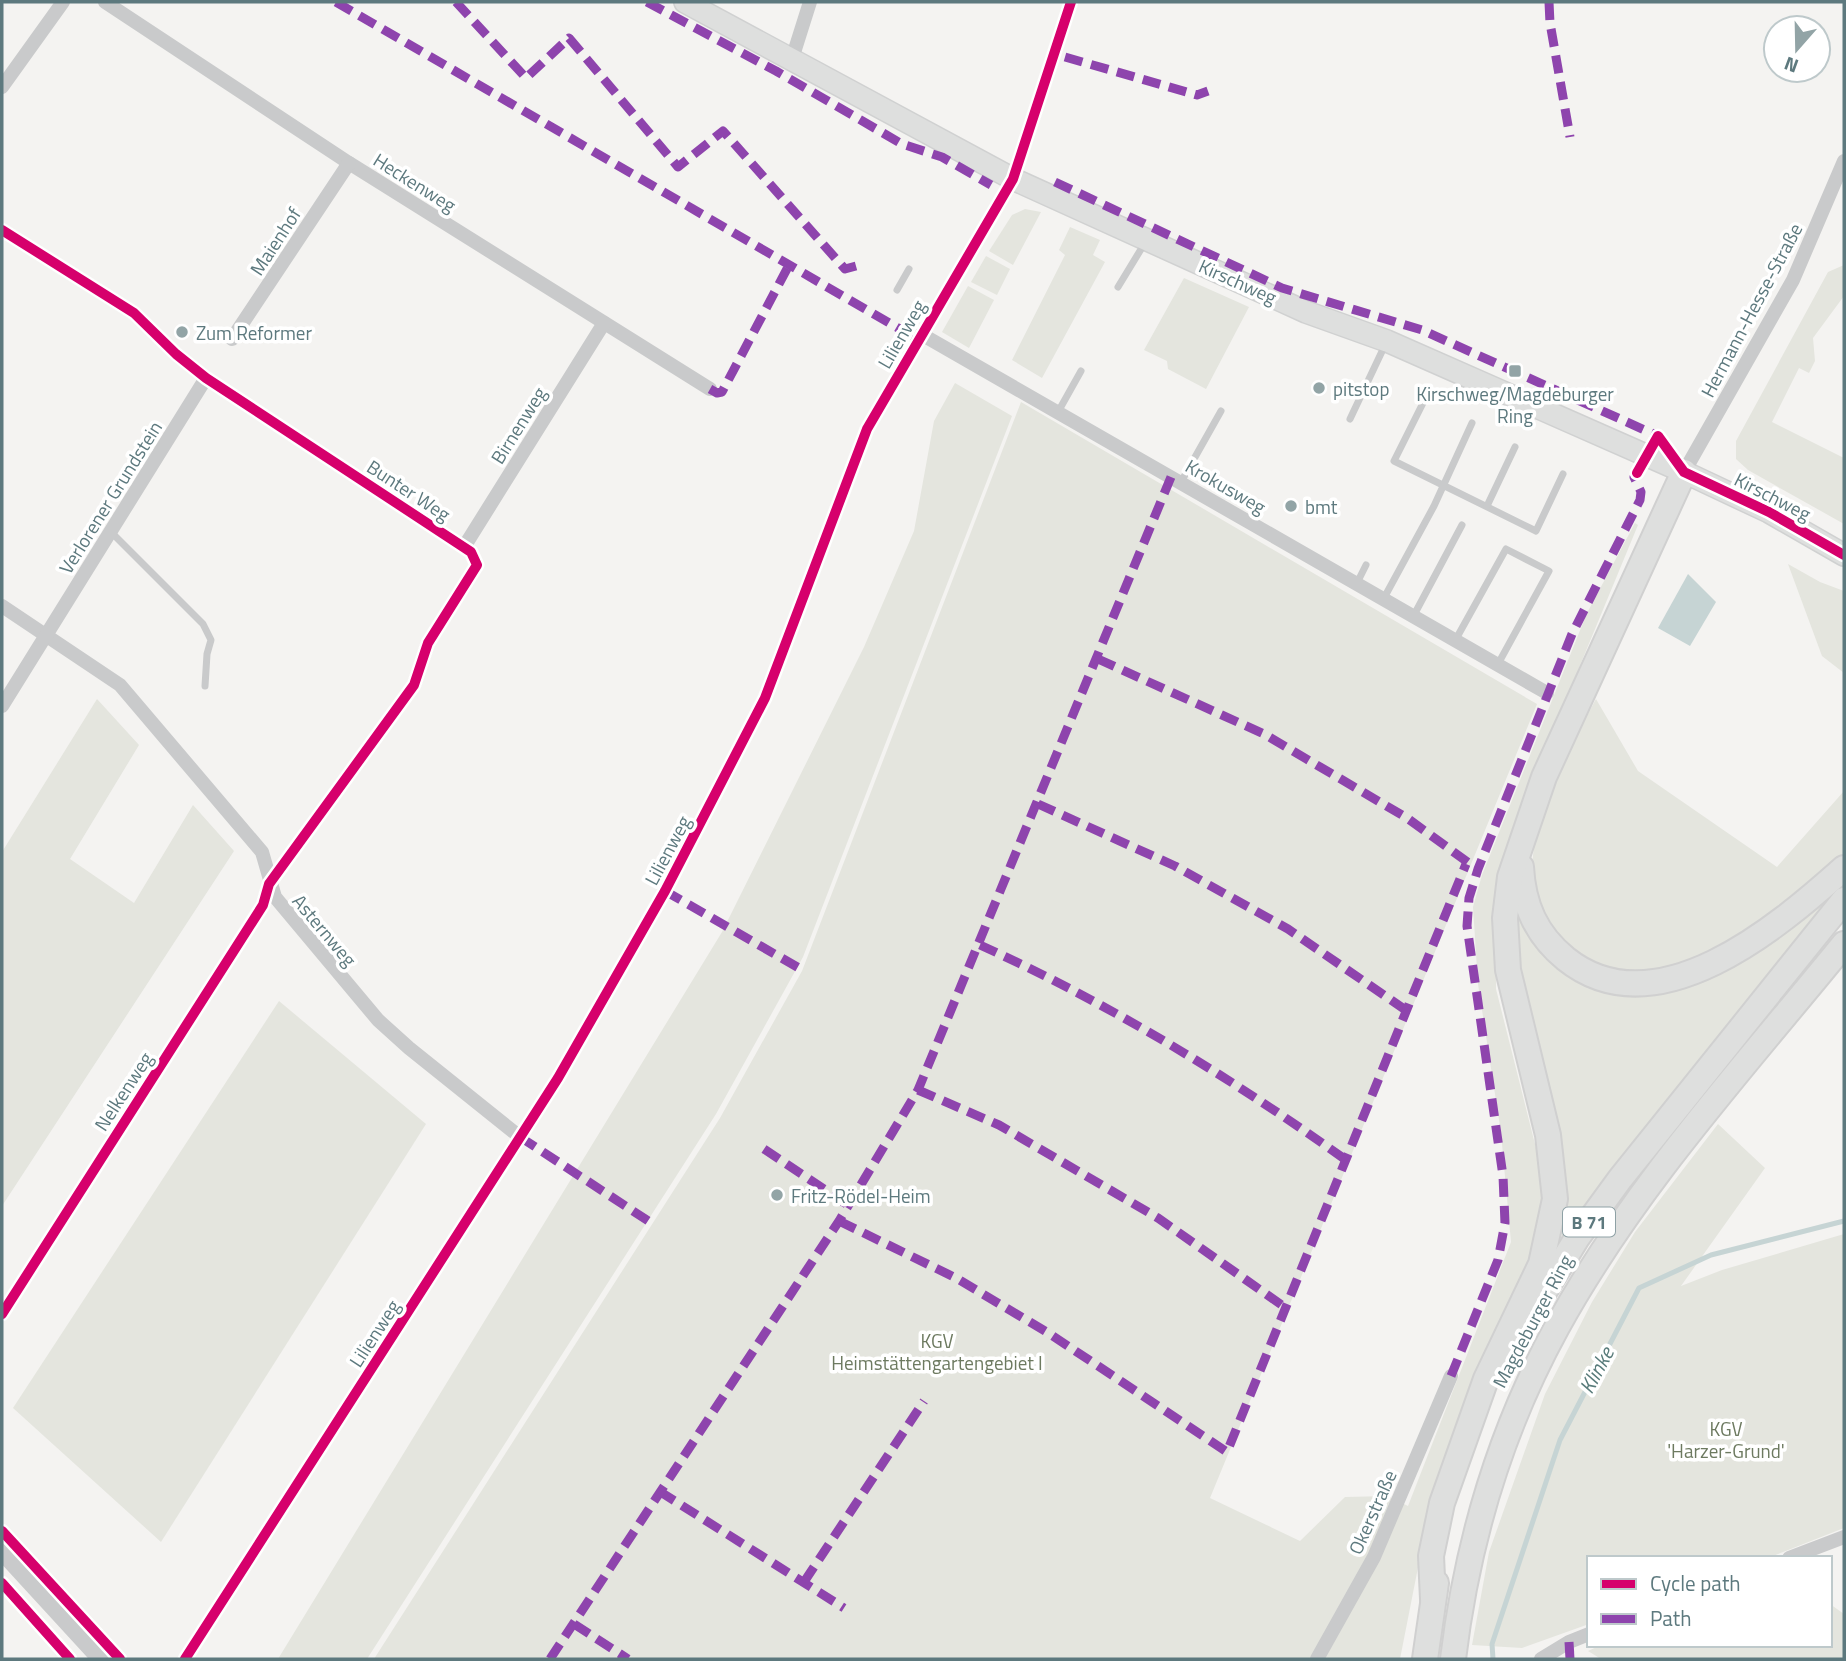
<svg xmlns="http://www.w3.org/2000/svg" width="1846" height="1661" font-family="'Titillium Web',sans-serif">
	<rect width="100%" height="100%" fill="#f4f3f1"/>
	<g fill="#e4e5de">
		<path d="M1025 209 1041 212 1013 265 989 251 1012 215Z"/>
		<path d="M1070 227 1100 240 1093 255 1105 262 1042 378 1012 360 1065 255 1059 250Z"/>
		<path d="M986 256 1010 269 997 295 971 282Z"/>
		<path d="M1844 265V296L1813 338 1815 361 1809 373 1799 368 1772 422 1844 458V524L1748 470 1736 459V441L1828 272Z"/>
		<path d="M1184 278 1249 307 1206 389 1168 369 1167 361 1144 350Z"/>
		<path d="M968 286 994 300 969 348 942 332Z"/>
		<path d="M955 383 1012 416 803 957 716 1114 367 1659H278L722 932 864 647 914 531 934 421Z"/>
		<path d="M1021 402 1537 704 1210 1498 1300 1541 1345 1497 1388 1496 1408 1506 1511 1242 1501 1133 1478 984 1473 907 1482 875 1587 613 1635 523 1638 525 1514 825 1496 905V989L1541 1168 1544 1203 1535 1247 1424 1537 1400 1659H374L720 1118 802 971Z"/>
		<path d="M1788 564 1820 582 1844 591V673L1822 656Z"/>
		<path d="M97 699 139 745 70 859 134 903 193 805 234 851 2 1206V852Z"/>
		<path d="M1596 699 1638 771 1777 867 1844 791V856C1798 896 1708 970 1646 973 1618 975 1600 966 1577 951 1484 894 1559 768 1596 699Z"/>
		<path d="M1844 884 1708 1051 1560 1244 1567 1202 1565 1169 1516 959 1515 908 1629 993Z"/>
		<path d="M279 1001 426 1124 161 1542 13 1408Z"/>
		<path d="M1718 1124 1765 1168 1681 1286 1722 1270 1844 1234V1528L1768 1558H1589V1624L1522 1648 1472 1645 1489 1552 1545 1394 1592 1302 1635 1232Z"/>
		<path d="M1830 1604 1844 1614V1659H1601L1588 1651 1601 1645H1830Z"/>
	</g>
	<path fill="#c6d4d4" d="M1688 574 1716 602 1690 646 1658 628Z"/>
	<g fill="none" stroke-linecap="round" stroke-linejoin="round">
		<path stroke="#c6d4d4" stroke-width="5" d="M1493 1659 1492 1644 1560 1440 1639 1288 1711 1255 1844 1221"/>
		<defs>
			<path id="secondary" d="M685 2 1013 179 1306 312 1387 341 1684 472 1769 512 1844 555"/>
			<g id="trunk">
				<path d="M1521 867C1523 905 1536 935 1566 959 1656 1031 1778 927 1844 868"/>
				<path d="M1541 1297 1577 1238 1620 1179 1844 900"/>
				<path d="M1433 1599 1431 1556 1442 1503 1486 1379 1541 1264 1555 1199 1548 1135 1508 970 1505 918 1510 877 1544 777 1684 472"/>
				<path d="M1425 1659 1436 1583"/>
				<path d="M1453 1659C1467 1543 1501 1429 1557 1327 1634 1187 1744 1067 1844 944"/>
			</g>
		</defs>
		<use href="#secondary" stroke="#d0d1d1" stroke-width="24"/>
		<use href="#trunk" stroke="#d0d0d0" stroke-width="28"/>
		<g stroke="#c9cacb" stroke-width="7">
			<path d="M1118 287 1146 241"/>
			<path d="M897 290 909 269"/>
			<path d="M1424 401 1394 461 1536 531 1563 474"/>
			<path d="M1058 412 1081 371"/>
			<path d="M1350 419 1385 345"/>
			<path d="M1181 482 1221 411"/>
			<path d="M1487 506 1515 447"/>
			<path d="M111 532 203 624 211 640 207 654 205 686"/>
			<path d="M1357 583 1366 565"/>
			<path d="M1384 598 1434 506 1472 423"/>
			<path d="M1414 615 1462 525"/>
			<path d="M1456 639 1506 549 1549 571 1498 664"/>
		</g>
		<g stroke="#c9cacb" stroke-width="14">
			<path d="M105 2 349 163 710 389"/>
			<path d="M792 59 810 2"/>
			<path d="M2 87 63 2"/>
			<path d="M2 230 134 313 176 354 206 378 471 552 477 565 428 643 414 685 269 884 263 905 2 1314"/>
			<path d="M921 334 1547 693"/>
			<path d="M232 339 349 163"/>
			<path d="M1684 472 1793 280 1844 161"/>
			<path d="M464 547 604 323"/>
			<path d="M2 606 120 685 262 852 275 897 378 1020 409 1048 520 1137"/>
			<path d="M2 706 206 378"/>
			<path d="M1789 1558 1844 1537"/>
			<path d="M185 1659 558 1078 665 891 765 698 867 429 1013 179 1071 2"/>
			<path d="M1317 1659 1374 1557 1451 1376"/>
			<path d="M1541 1659 1569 1642 1589 1634"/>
		</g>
		<path stroke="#c9cacb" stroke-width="18" d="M2 1551 101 1659"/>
		<use href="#secondary" stroke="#dedfde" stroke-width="21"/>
		<use href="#trunk" stroke="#dedfde" stroke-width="24"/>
		<g stroke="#8e44ad" stroke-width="9" stroke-dasharray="18 9" stroke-linecap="butt">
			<path d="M336 2 910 335 921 334"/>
			<path d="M456 2 526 78 569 38 678 167 723 131 845 269 856 266"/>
			<path d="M647 2 776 71 902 144 942 157 991 185"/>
			<path d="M1549 2 1550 23 1570 137"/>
			<path d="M1065 57 1197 95 1208 91"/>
			<path d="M1055 182 1282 288 1422 330 1658 436 1654 442"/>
			<path d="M710 389 717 393 722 392 789 265"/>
			<path d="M1098 659 1264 734 1407 818 1473 866"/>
			<path d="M1038 804 1175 866 1288 929 1407 1011"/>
			<path d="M665 891 799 968"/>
			<path d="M980 945C1110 1004 1230 1077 1346 1160"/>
			<path d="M918 1090 999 1125 1158 1218 1286 1308"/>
			<path d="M520 1137 653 1224"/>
			<path d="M764 1149 848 1205"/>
			<path d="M839 1221 956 1278 1050 1334 1227 1452 1466 864"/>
			<path d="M1451 1376 1498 1260 1505 1223 1503 1176 1467 926 1469 898 1478 869 1572 634 1640 500 1641 492 1634 477 1639 469"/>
			<path d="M659 1491 844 1608"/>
			<path d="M804 1582 924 1401"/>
			<path d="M574 1624 628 1659"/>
			<path d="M1569 1642 1570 1659"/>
			<path d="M550 1659 839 1221 918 1090 1171 477"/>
		</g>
		<defs>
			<g id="cycleway">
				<path d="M2 230 134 313 176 354 206 378 471 552 477 565 428 643 414 685 269 884 263 905 2 1314"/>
				<path d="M1637 473 1658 436 1684 472 1769 512 1844 555"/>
				<path d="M2 1531 120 1659"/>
				<path d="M2 1583 70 1659"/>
				<path d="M185 1659 558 1078 665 891 765 698 867 429 1013 179 1071 2"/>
			</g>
		</defs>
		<use href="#cycleway" stroke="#fff" stroke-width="15"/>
		<use href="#cycleway" stroke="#d6006c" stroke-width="10"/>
	</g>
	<g fill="#92a4a6" stroke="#fff" stroke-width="2.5">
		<circle cx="182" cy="332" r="7"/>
		<rect x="1508" y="364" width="14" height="14" rx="3.5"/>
		<circle cx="1319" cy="388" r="7"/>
		<circle cx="1291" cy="506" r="7"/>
		<circle cx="777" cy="1195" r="7"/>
	</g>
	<g text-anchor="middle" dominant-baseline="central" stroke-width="7" stroke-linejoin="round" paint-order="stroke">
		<rect fill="#fff" stroke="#8ea1a5" stroke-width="2" x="1563" y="1207.5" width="52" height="29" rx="5"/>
		<g font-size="18" font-weight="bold" fill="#5d797e">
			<text x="1589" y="1222">B 71</text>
		</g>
		<g font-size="19" fill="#5d797e" stroke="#fff">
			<text transform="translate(415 182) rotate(32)">Heckenweg</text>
			<text transform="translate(275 241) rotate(-57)">Maienhof</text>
			<text transform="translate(1238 281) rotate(24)">Kirschweg</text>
			<text transform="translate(1751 310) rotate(-62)">Hermann-Hesse-Straße</text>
			<text transform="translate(901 334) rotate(-60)">Lilienweg</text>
			<text transform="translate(518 425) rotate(-58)">Birnenweg</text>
			<text transform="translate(1226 486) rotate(30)">Krokusweg</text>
			<text transform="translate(409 490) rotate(33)">Bunter Weg</text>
			<text transform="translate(1773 496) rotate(27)">Kirschweg</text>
			<text transform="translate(110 497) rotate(-58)">Verlorener Grundstein</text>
			<text transform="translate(667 850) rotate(-62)">Lilienweg</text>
			<text transform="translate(325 930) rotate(50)">Asternweg</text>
			<text transform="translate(123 1091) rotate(-57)">Nelkenweg</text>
			<text transform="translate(1532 1321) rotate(-62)">Magdeburger Ring</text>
			<text transform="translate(374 1333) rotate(-57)">Lilienweg</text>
			<text transform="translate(1372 1512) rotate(-66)">Okerstraße</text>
		</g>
		<g font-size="19" fill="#5d797e" stroke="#fff" text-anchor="start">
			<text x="196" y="332">Zum Reformer</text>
			<text x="1333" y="388">pitstop</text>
			<text x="1515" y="393" text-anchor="middle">Kirschweg/Magdeburger<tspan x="1515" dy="22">Ring</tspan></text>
			<text x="1305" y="506">bmt</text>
			<text x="791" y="1195">Fritz-Rödel-Heim</text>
		</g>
		<g font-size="19" fill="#6d7a60" stroke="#fff">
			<text x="937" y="1340">KGV<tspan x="937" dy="22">Heimstättengartengebiet I</tspan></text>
			<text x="1726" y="1428">KGV<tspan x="1726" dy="22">'Harzer-Grund'</tspan></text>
		</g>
		<g font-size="21" font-style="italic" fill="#587b7a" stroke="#fff">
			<text transform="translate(1596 1370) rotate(-62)">Klinke</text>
		</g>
	</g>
	<rect width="1846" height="1661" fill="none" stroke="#5d797e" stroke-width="7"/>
	<rect x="1587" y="1556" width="245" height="91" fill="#ffffff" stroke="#bec9cb" stroke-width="2"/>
	<rect x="1601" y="1579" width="35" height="10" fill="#d6006c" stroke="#bec9cb" stroke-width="2"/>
	<text x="1650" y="1591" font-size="21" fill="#5d797e">Cycle path</text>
	<rect x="1601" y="1614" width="35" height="10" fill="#8e44ad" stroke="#bec9cb" stroke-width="2"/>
	<text x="1650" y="1626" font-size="21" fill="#5d797e">Path</text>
	<g transform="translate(1797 49) rotate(200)"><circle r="33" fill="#ffffff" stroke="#bec9cb" stroke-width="2"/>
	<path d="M0-5L12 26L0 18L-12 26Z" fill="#92a4a6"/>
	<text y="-10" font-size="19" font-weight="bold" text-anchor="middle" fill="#5d797e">N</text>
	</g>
</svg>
